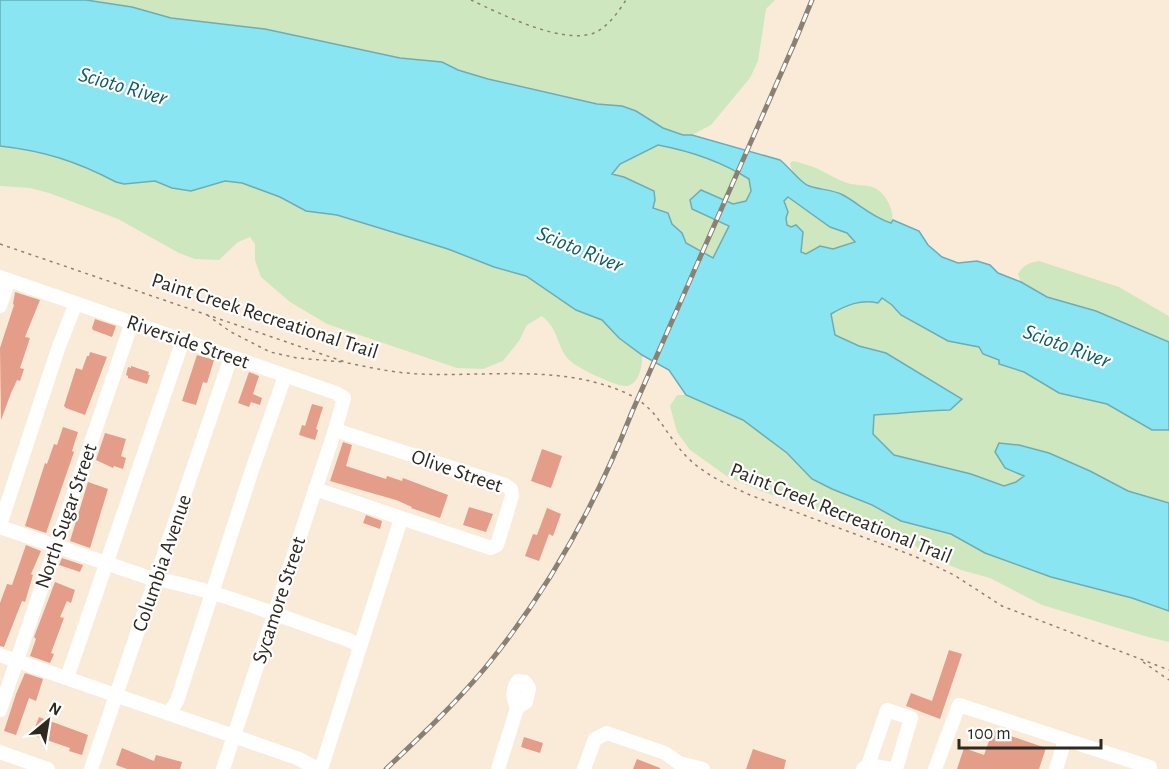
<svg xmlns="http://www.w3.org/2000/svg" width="1169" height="769" font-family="'Alegreya Sans',sans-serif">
	<rect width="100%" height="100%" fill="#faebd8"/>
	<g fill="#cfe7be">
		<path d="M86 0H775L766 9 758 61 750 78 711 125 692 135H683L659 126 636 111 622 106 597 104 488 79 458 70 442 62 400 58 265 29 171 18 132 7Z"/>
		<path d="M658 145C690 151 721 162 749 179L751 191 746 201 733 204 701 190 692 209 729 226 713 258 686 243 682 233 612 174 620 164Z"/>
		<path d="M0 146C44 151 76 161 116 182L124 184 155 181 172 188 191 191 225 181 242 183 280 197 306 211 337 215 448 249 494 267 526 276 576 310 602 320 619 338 642 355C643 365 639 384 627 386 616 387 575 367 568 359 556 344 559 330 542 316L527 325 519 341 503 361 483 369 457 368 327 324 290 302 261 277 255 260V244L250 237 238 242 219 260 195 259 179 253 118 219 49 193 30 188 0 186Z"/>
		<path d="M793 161C801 163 809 165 816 168 827 173 839 181 851 184 861 186 870 184 878 190 887 196 896 214 891 223 871 216 861 205 843 195 825 185 794 190 790 163Z"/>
		<path d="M788 197 830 227 847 233 855 242 833 249 820 246 806 254 801 252 803 232 787 225 783 200Z"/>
		<path d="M1039 261 1119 287 1167 315 1169 317V342L1096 311 1047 297 1021 282 1018 274C1023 265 1029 263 1039 261Z"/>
		<path d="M882 298 892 305 901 315 948 341 979 347 983 354 999 360 1000 364 1024 372 1060 393 1107 404 1152 430H1169V503L1128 491 1090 471 1049 453 1025 476 1016 482 1004 486 971 474 894 455 873 434 874 415C900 415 924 410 950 410L886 353 859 346 835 335 831 314C847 305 860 299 878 303Z"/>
		<path d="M677 395H686L743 420 787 453 812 479 832 489 915 525 951 534 985 553 1051 577 1132 598 1169 611V642L1148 637 1042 605 990 578 961 570 925 555 909 540 866 528 761 491 728 477 690 450 677 432 670 406Z"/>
	</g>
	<path fill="#8ae5f3" stroke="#6eacb4" stroke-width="1.5" fill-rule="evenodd" d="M0 0H86L132 7 171 18 265 29 400 58 442 62 458 70 488 79 597 104 622 106 636 111 663 128 683 135H692L780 160C789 167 799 181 807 185 818 190 832 189 843 195 861 205 870 216 891 223L893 220 919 231 928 245 942 257 958 263 977 261 990 265 998 273 1021 282 1047 297 1096 311 1169 342V430H1152L1107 404 1059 393 1024 372 999 364V360L983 354 979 347 948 341 901 315 892 305 882 298 878 303C861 299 846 305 831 314L835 335 859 346 886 353 962 399 950 410C924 410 900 414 874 415L873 434 894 455 971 474 1004 486 1016 482 1024 476 1005 468 995 452 999 443 1019 445 1049 453 1090 471 1128 491 1169 503V611L1132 598 1051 577 985 553 951 534 901 521 872 505 832 489 812 479 787 453 743 420 686 395 669 370 642 355 619 338 602 320 576 310 526 276 494 267 448 249 337 215 306 211 280 197 242 183 225 181 191 191 172 188 155 181 124 184 116 182C76 161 44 151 0 146ZM658 145C690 151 722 162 749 179L751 191 746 201 733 204 701 190 690 200 692 209 729 226 713 258 686 243 682 233 672 224 668 213 653 208 655 200 654 191 624 177 612 174 620 164ZM788 197 830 227 847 233 855 242 833 249 820 246 806 254 801 252 803 232 796 225 791 227 787 225 786 218 788 212 784 201Z"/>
	<g fill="#e39d89">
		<path d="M15 292 40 300 25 337 30 338 20 368 24 369 20 381 17 380 11 393 1 420 0 348 14 305 13 304Z"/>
		<path d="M95 319 116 326 112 337 93 330 92 328Z"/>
		<path d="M90 352 107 357 85 415 66 408 64 406 76 368 82 370 87 356H89Z"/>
		<path d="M197 355 214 360 207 383 203 382 196 405 182 401Z"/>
		<path d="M131 366 149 372 148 375H150L147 384 128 378V376L126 375 128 367 131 368Z"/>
		<path d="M249 372 259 376 253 394 262 398 260 405 251 402 249 407 238 403Z"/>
		<path d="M312 404 323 407 316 429 318 430 315 440 299 435 302 425 305 426Z"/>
		<path d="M63 427 78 432 72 451 74 452 46 533 25 526 45 463 47 464 54 444 57 445Z"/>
		<path d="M105 433 126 439 121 456 126 458 123 469 114 466 113 468 96 460Z"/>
		<path d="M343 442 352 445 346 466 386 479 387 476 402 481 403 478 448 495 440 518 411 508 412 507 396 500 330 481Z"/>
		<path d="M542 449 562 456 551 488 531 481Z"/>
		<path d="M88 482 108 489 90 548 70 541Z"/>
		<path d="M469 507 493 514 486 532 463 525Z"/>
		<path d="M547 508 561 514 553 536 549 534 539 561 525 556 533 534 537 535Z"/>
		<path d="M366 515 382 521 380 529 363 523Z"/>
		<path d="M26 545 41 551 31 574 33 575 25 602 22 601 4 647 0 646V603L7 584 12 585Z"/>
		<path d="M62 558 83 565 80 572 59 565Z"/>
		<path d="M55 582 75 590 71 603 67 601 60 617 64 618 51 653 54 654 50 663 30 656 36 639 34 637Z"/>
		<path d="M949 650 962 654 940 719 906 706 911 693 932 701Z"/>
		<path d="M25 673 43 679 36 701 29 698 16 735 4 731 16 694Z"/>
		<path d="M39 717 88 735 82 755 69 751 70 748 32 735Z"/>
		<path d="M993 730 1046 748 1039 769H957L964 748 984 755Z"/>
		<path d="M524 737 543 743 540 753 521 747Z"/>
		<path d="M122 748 154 761 156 755 182 762 180 769H127L116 765Z"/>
		<path d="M753 749 786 760 784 769H746Z"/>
		<path d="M637 759 660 768V769H633Z"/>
	</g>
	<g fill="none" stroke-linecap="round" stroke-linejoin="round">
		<g stroke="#8b8174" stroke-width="1.5" stroke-dasharray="3 4.5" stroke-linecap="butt">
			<path d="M471 0C501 14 562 45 594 33 607 28 619 11 626 0"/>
			<path d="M0 244 348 363C372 368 395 373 420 374 489 377 561 364 626 393 659 408 664 434 688 458 705 475 728 485 750 495L914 556 954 575 1002 606 1169 670"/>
			<path d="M207 315 231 332 270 352 297 358 344 362"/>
			<path d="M1143 662 1169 680"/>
		</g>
		<g stroke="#fff" stroke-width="14">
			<path d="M0 277 336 393 344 398 335 430 223 769"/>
			<path d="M0 306 9 280"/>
			<path d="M315 489 491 548 497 545 512 496 511 489 505 485 335 430"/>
			<path d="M0 525 59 346 76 303"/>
			<path d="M0 527 147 577C216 589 283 618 349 640L359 646"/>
			<path d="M0 655 297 758 318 769"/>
			<path d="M67 678 183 340"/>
			<path d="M0 710 132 322"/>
			<path d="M169 713 177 701 252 470 285 376"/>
			<path d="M0 752 48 769"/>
			<path d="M679 763 703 769"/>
			<path d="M868 765 892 769"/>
			<path d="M91 769 231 357"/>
			<path d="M321 769 401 519"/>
			<path d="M498 769 517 708 526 702 529 688 525 682 518 681C511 691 513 698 517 708"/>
			<path d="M584 769 595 739 607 733 665 753 679 763"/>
			<path d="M863 769 868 765 887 710 911 718 896 769"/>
			<path d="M935 769 959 705 1150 767V769"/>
			<path d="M1056 769 1065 740"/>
		</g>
		<defs>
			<path id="rail" d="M386 769C420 737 455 704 485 668 548 591 596 504 632 412L794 44 812 0"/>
		</defs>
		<use href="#rail" stroke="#8a8174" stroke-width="5"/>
		<use href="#rail" stroke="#fff" stroke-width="3" stroke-dasharray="9" stroke-linecap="butt"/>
	</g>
	<g text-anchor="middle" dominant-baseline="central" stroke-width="4.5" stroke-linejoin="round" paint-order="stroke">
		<g font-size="21" fill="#2d2820" stroke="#fff">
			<text transform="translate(265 316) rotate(18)">Paint Creek Recreational Trail</text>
			<text transform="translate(188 342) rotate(19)">Riverside Street</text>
			<text transform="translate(457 471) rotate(19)">Olive Street</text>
			<text transform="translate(841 513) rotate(22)">Paint Creek Recreational Trail</text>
			<text transform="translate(66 516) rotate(-71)">North Sugar Street</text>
			<text transform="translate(162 563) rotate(-71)">Columbia Avenue</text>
			<text transform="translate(279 600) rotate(-72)">Sycamore Street</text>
		</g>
		<g font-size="22" font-style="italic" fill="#0a5c65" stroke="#fff">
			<text transform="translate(123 86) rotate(16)">Scioto River</text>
			<text transform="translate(580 249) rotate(22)">Scioto River</text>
			<text transform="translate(1067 346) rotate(20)">Scioto River</text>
		</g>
	</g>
	<g transform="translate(48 721) rotate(30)" stroke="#ffffff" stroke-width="4.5" paint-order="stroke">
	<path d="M0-4.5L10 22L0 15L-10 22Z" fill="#2d2820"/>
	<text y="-9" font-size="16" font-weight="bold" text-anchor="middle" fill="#2d2820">N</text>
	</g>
	<path d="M959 739v9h142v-9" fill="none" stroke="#2d2820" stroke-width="3"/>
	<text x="968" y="739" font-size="18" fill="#2d2820" stroke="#ffffff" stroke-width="4.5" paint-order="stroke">100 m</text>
</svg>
